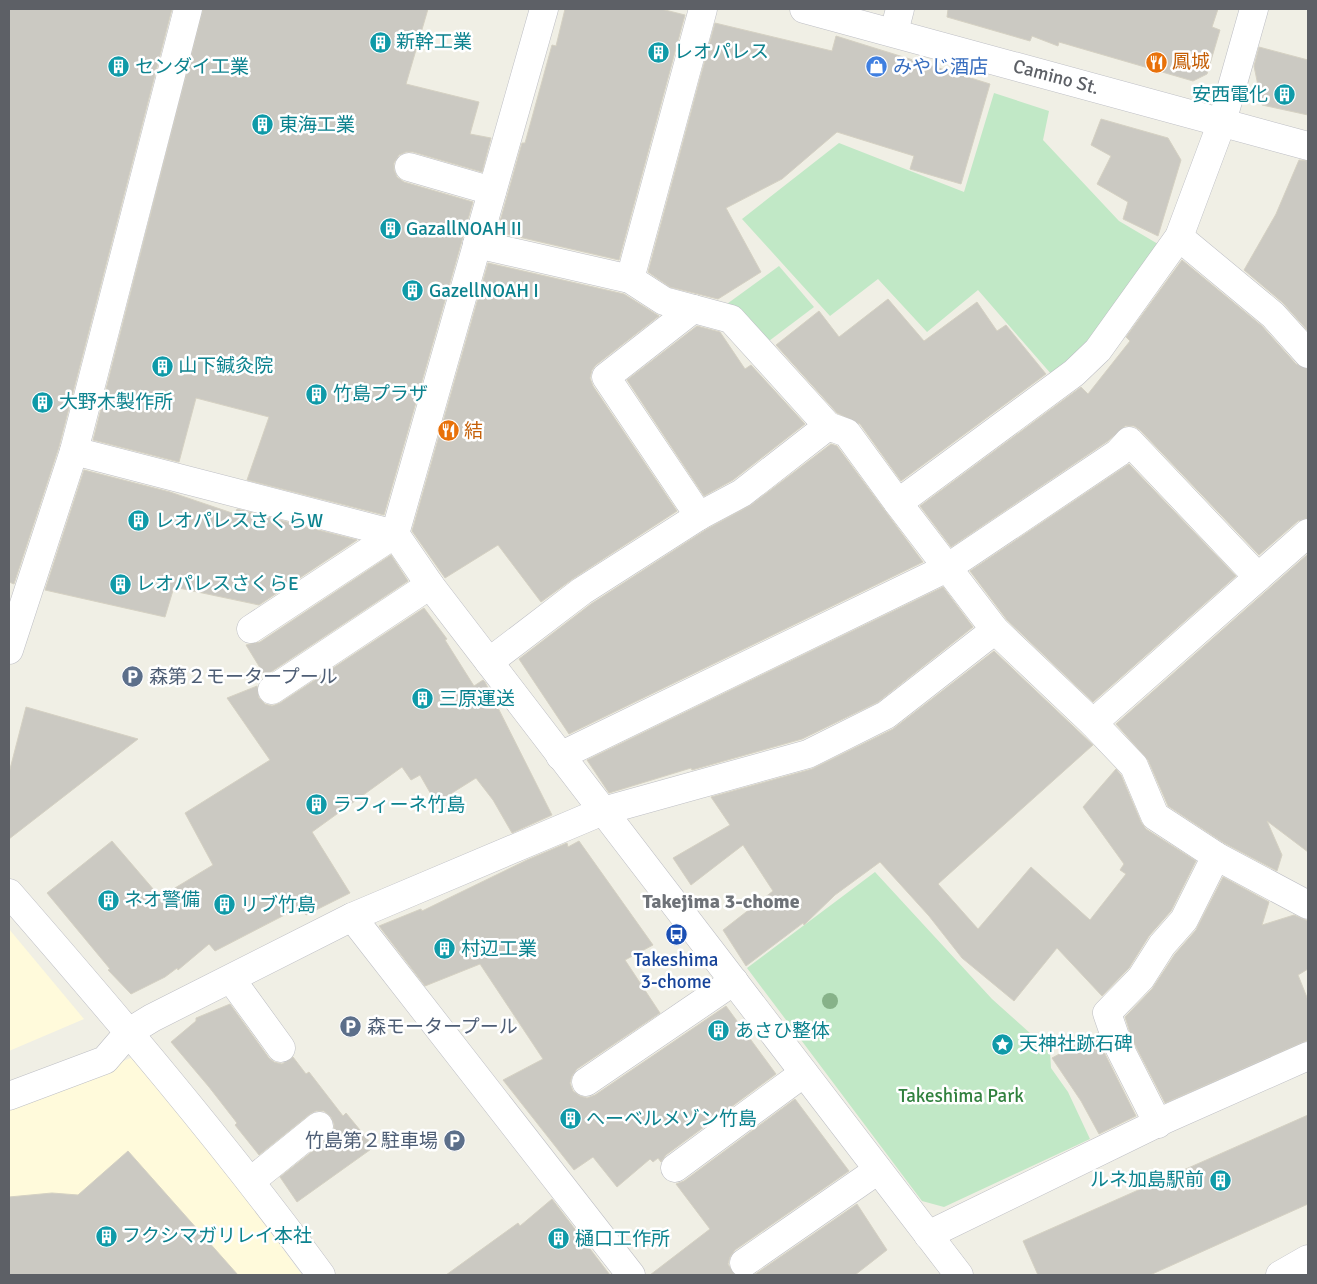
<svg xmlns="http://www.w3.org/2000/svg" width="1317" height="1284" font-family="Signika,'Noto Sans JP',sans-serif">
	<rect width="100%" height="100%" fill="#f0efe5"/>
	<g fill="#fffadb">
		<path d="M9 929 84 1019 9 1051Z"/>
		<path d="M140 1054 302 1275H9V1109Z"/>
	</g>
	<g fill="#c1e8c6">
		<path d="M994 93 1049 111 1043 140 1119 221 1158 244 1090 344 1052 375 978 290 927 332 878 279 830 316 742 219 839 143 964 192Z"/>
		<path d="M779 266 814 307 765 344 720 309Z"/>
		<path d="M875 872 992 999 1050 1051 1051 1068 1068 1092 1090 1139 944 1207 922 1201 747 968Z"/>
	</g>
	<g fill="#cbc9c2" stroke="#d5d1c3">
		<path d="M9 9H172L59 447 14 584 9 582Z"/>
		<path d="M203 9H428L406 84 479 102 470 134 491 138 482 172 413 152H406L399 155 394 163V170L397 177 404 182 473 202 384 515 247 480 269 417 196 398 179 462 93 440Z"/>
		<path d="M565 9H661L685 15 619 260 497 232 522 143H525L552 45 556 46Z"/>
		<path d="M948 9H1218L1212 27 1220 30 1207 74 1193 81 1059 42 1058 46 1032 36 1030 41 947 17Z"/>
		<path d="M715 23 832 51 836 36 990 84 961 184 910 169 914 156 837 132 782 179 726 208 761 272 718 299 670 287 648 272Z"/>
		<path d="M1259 47 1308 60V115L1262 105 1254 66Z"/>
		<path d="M1101 119 1168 138 1181 160 1158 236 1123 219 1128 202 1097 184 1111 156 1091 145Z"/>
		<path d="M1299 160 1308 161V331L1283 303 1244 270 1276 214Z"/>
		<path d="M1182 260 1262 326 1296 364 1308 369V518L1298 521 1259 555 1140 430 1134 426H1125L1108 441 951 547 920 506 1081 387 1088 394 1130 341 1126 337Z"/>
		<path d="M488 263 624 294 659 316 596 365 592 370 590 378 593 386 677 511 574 578 541 602 498 545 445 578 412 531Z"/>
		<path d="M888 299 924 341 977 302 997 331 1006 325 1046 374 901 481 860 424 837 413 776 345 819 311 839 337Z"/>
		<path d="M697 326 720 332 745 369 751 365 805 424 733 480 704 496 627 380Z"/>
		<path d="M831 444 837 446 923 562 569 734 519 659 591 604 707 529 751 505Z"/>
		<path d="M1129 464 1236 576 1093 702 1007 620 970 571Z"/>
		<path d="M84 470 170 492 235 514 237 509 357 540 259 605 174 587 165 617 45 590Z"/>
		<path d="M1308 554V852L1267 821 1282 855 1277 871 1224 843 1168 806 1148 760 1116 724Z"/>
		<path d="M391 555 408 581 265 676 246 645 260 642Z"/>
		<path d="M943 587 973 627 878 702 802 739 692 770 691 768 609 793 587 760Z"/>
		<path d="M424 608 447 639 445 640 474 686 483 680 485 682 552 815 512 833 493 800 476 778 436 803 420 775 411 780 402 767 312 832 350 893 306 915 300 907 215 951 209 944 178 970 177 968 165 977 131 994 108 970 110 969 47 893 112 841 160 897 213 865 185 813 270 760 227 698 257 686 259 698 265 704 272 706 280 703Z"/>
		<path d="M994 651 1093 745 938 884 978 929 1031 867 1090 920 1126 874 1120 870 1124 864 1083 807 1116 769 1121 775 1141 822 1146 829 1196 861 1171 911 1149 936 1129 968 1102 996 1057 948 1014 1001 962 958 929 916 880 862 835 895 804 925 803 923 746 966 723 930 773 891 743 845 691 885 673 858 730 825 711 797 812 769 893 729Z"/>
		<path d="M26 707 138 739 9 839V773Z"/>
		<path d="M579 841 653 945 625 960 660 1013 577 1069 572 1076 570 1083 573 1091 580 1096 587 1098 595 1095 726 1006 776 1074 666 1155 661 1162 658 1158 653 1162 650 1159 617 1187 593 1157 574 1170 503 1080 543 1059 480 964 425 986 379 926 421 909 422 911 527 860 567 843 568 847Z"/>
		<path d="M1223 877 1269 902 1262 925 1294 915 1308 921V969L1298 975 1308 1000V1040L1165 1103 1132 1039 1125 1017 1152 989 1175 954 1196 930Z"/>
		<path d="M230 1004 269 1058 274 1062 282 1064 293 1057 306 1074 309 1072 343 1116 346 1113 374 1147 297 1202 280 1177 329 1138 334 1131V1124L331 1117 324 1111H316L310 1114 259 1155 235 1125 237 1123 209 1087 171 1042 196 1021V1018Z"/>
		<path d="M1098 1033 1104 1052 1136 1116 1099 1134 1081 1101 1052 1058Z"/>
		<path d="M795 1099 849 1171 735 1250 730 1257 728 1264 735 1275H650L710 1229 676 1184 684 1181Z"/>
		<path d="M1308 1115V1204L1150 1275H1038L1023 1241Z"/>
		<path d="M128 1151 238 1275H9V1197L52 1193 78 1195Z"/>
		<path d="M552 1199 610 1275H446L518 1223 520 1226Z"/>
		<path d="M857 1204 887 1250 855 1275H754Z"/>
	</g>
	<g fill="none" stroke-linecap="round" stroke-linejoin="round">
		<defs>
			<g id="minor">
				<path d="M804 9 1308 146"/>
				<path d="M894 32 900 9"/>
				<path d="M409 167 492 191"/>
				<path d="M1179 237 1273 315 1308 354"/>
				<path d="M477 244 630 279 664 301 731 319 828 426 847 433 898 503 995 630 1093 723 1134 766 1155 816 1216 856 1308 905"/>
				<path d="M630 279 703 9"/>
				<path d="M693 309 606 377 699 516"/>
				<path d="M74 451 395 534 430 585 959 1275"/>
				<path d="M898 503 1074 373 1098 350 1179 237 1222 122 1254 9"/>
				<path d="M251 629 395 534 544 9"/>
				<path d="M9 650 74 451 188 9"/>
				<path d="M489 662 582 591 699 516 742 493 828 426"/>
				<path d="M272 690 430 585"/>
				<path d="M1093 723 1308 533"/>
				<path d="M560 756 947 568 1118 453 1129 441 1258 577"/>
				<path d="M9 893C117 1017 223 1142 321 1275"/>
				<path d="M352 917 631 1275"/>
				<path d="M231 979 281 1048"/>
				<path d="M586 1082 734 981"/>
				<path d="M9 1096 105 1060 129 1032 152 1018 352 917 603 811 808 754 886 715 995 630"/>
				<path d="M1158 1124 1118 1045 1107 1013 1141 978 1162 945 1184 920 1216 856"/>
				<path d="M675 1168 804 1073"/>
				<path d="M251 1181 319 1126"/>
				<path d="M928 1235 1166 1119 1308 1056"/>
				<path d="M744 1263 878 1170"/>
				<path d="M1280 1275 1308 1259"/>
			</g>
		</defs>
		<use href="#minor" stroke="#bdbec4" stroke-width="29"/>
		<use href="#minor" stroke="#fff" stroke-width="28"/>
	</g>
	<circle fill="#87b289" cx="830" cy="1001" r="8"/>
	<defs>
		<symbol id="building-disc" viewBox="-11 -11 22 22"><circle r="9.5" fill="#0f9aa8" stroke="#fff"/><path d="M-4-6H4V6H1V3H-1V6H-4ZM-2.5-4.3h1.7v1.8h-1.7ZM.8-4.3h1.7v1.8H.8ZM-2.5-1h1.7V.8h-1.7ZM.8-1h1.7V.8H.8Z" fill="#fff"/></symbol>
		<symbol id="restaurant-disc" viewBox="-11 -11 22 22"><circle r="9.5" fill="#e8710a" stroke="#fff"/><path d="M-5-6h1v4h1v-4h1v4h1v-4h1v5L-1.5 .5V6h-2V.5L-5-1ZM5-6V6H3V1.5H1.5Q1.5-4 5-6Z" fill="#fff"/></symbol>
		<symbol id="shop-disc" viewBox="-11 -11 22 22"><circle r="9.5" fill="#3f7fe0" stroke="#fff"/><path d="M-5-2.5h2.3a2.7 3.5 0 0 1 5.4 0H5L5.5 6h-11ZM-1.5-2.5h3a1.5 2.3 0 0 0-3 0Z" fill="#fff"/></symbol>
		<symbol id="parking-disc" viewBox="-11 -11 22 22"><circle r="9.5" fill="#5c6f8a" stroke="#fff"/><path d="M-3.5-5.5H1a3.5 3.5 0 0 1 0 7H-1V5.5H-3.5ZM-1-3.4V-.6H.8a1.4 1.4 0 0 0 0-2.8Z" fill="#fff"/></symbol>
		<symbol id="bus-disc" viewBox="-11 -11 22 22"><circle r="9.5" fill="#1a4fb4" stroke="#fff"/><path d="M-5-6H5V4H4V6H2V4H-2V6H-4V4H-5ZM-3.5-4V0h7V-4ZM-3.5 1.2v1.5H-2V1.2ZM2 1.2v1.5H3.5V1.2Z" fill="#fff"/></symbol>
		<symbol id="sight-disc" viewBox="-11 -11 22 22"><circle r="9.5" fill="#0f9aa8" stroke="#fff"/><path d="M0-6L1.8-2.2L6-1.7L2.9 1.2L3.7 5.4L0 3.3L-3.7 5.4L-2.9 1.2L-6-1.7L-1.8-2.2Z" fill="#fff"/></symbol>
	</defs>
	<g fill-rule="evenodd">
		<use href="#building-disc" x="368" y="30" width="25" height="25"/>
		<use href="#building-disc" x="646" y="40" width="25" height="25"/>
		<use href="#restaurant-disc" x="1144" y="50" width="25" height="25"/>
		<use href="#building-disc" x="106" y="54" width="25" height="25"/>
		<use href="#shop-disc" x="864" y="54" width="25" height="25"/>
		<use href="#building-disc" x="1272" y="82" width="25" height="25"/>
		<use href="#building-disc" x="250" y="112" width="25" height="25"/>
		<use href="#building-disc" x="378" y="216" width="25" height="25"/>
		<use href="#building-disc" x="400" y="278" width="25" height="25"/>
		<use href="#building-disc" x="150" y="354" width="25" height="25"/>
		<use href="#building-disc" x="304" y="382" width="25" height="25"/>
		<use href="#building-disc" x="30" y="390" width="25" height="25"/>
		<use href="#restaurant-disc" x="436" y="418" width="25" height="25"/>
		<use href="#building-disc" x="126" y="508" width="25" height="25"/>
		<use href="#building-disc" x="108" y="572" width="25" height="25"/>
		<use href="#parking-disc" x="120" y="664" width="25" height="25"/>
		<use href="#building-disc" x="410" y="686" width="25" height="25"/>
		<use href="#building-disc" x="304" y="792" width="25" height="25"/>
		<use href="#building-disc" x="96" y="888" width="25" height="25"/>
		<use href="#building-disc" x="212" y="892" width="25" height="25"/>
		<use href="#bus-disc" x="664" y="922" width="25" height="25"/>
		<use href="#building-disc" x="432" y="936" width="25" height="25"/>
		<use href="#parking-disc" x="338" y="1014" width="25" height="25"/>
		<use href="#building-disc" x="706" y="1018" width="25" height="25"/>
		<use href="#sight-disc" x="990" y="1032" width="25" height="25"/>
		<use href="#building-disc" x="558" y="1106" width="25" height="25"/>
		<use href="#parking-disc" x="442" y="1128" width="25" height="25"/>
		<use href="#building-disc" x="1208" y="1168" width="25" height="25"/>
		<use href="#building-disc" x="94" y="1224" width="25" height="25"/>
		<use href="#building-disc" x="546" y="1226" width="25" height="25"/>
	</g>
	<g text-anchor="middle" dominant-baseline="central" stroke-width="5" stroke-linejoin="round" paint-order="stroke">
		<g font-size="19" fill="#0d838f" stroke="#fff" text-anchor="start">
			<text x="396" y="42">新幹工業</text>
			<text x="674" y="52">レオパレス</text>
			<text x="135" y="67">センダイ工業</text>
			<text x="1268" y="95" text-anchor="end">安西電化</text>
			<text x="279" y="125">東海工業</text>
			<text x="406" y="229">GazallNOAH II</text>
			<text x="429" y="291">GazellNOAH I</text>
			<text x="178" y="366">山下鍼灸院</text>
			<text x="333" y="394">竹島プラザ</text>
			<text x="59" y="402">大野木製作所</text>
			<text x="155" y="521">レオパレスさくらW</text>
			<text x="136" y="584">レオパレスさくらE</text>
			<text x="439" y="699">三原運送</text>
			<text x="333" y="805">ラフィーネ竹島</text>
			<text x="124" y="900">ネオ警備</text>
			<text x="240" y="905">リブ竹島</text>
			<text x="461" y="949">村辺工業</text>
			<text x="735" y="1031">あさひ整体</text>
			<text x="1019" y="1044">天神社跡石碑</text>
			<text x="586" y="1119">へーベルメゾン竹島</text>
			<text x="1204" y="1180" text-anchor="end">ルネ加島駅前</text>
			<text x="122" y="1236">フクシマガリレイ本社</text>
			<text x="575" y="1239">樋口工作所</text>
		</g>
		<g font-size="19" fill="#c56008" stroke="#fff" text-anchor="start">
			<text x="1172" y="62">鳳城</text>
			<text x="464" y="431">結</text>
		</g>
		<g font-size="19" fill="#366cbe" stroke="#fff" text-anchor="start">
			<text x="893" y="67">みやじ酒店</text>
		</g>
		<g font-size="19" fill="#5d6066" stroke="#fff">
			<text transform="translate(1056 77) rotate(15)">Camino St.</text>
		</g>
		<g font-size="19" fill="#4e5e75" stroke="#fff" text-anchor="start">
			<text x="149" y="677">森第２モータープール</text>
			<text x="367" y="1027">森モータープール</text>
			<text x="438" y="1141" text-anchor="end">竹島第２駐車場</text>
		</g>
		<g font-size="19" fill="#164399" stroke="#fff">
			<text x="676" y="960">Takeshima<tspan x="676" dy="22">3-chome</tspan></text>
		</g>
		<g font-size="19" fill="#31813e" stroke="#fff">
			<text x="961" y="1096">Takeshima Park</text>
		</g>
		<g font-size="20" font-weight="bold" fill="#6e7278" stroke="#fff">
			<text x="721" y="901">Takejima 3-chome</text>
		</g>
	</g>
	<rect width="1317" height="1284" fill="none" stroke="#5d6066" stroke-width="20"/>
</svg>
